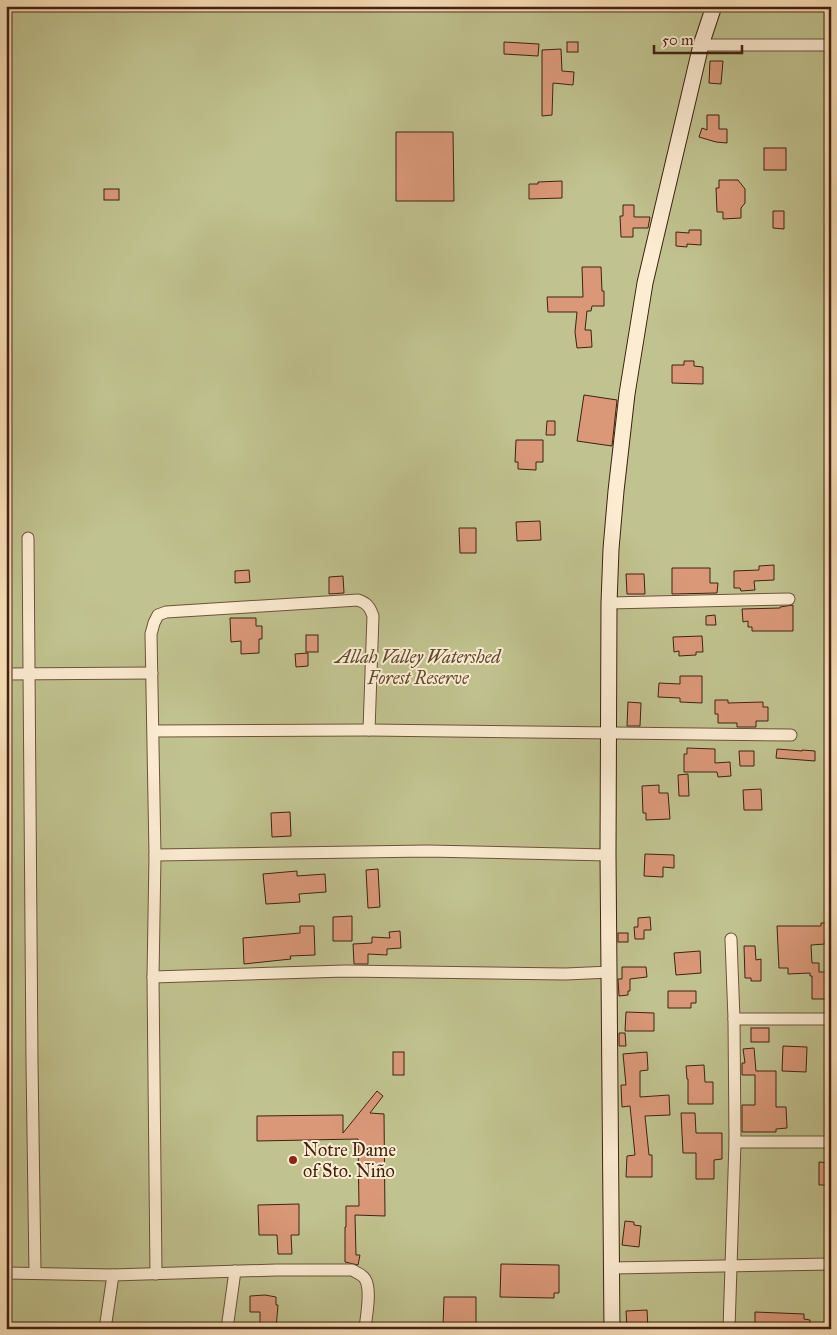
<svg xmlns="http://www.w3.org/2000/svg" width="837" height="1335" font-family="'IM FELL Great Primer',serif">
	<rect width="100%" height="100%" fill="#fbe1ba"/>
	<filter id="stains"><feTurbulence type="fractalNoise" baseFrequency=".004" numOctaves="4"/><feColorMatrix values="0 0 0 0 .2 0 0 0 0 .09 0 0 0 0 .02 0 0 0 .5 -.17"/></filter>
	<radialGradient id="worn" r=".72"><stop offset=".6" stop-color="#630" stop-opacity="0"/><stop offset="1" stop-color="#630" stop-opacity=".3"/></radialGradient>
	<rect fill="#c0c28f" stroke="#807250" x="6" y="6" width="825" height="1323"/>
	<g fill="#da9879" stroke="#3f2210">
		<path d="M504 42 539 44 538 56 504 54Z"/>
		<rect x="567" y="42" width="11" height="10"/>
		<path d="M561 49 562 71 574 72 573 85 553 83 552 115 542 116V50Z"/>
		<path d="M710 61H723L721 84 709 83Z"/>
		<path d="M707 115H719V129H727V143L716 142 699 137 702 128 707 130Z"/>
		<path d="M396 132H453L454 201H396Z"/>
		<rect x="764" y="148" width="22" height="22"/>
		<path d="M719 180H738L745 189V203L741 208V218L723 219V212H717L716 188H719Z"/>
		<path d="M562 181V198L529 199V184H538V182Z"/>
		<rect x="104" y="189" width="15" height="11"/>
		<path d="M623 205H634V217H650L648 228H633V237H621L620 216H623Z"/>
		<path d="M773 211H784V229L773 228Z"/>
		<path d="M689 230H701V245L687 244V247L676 246V232L689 233Z"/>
		<path d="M582 267H601L602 291H604V306H592L591 311H587L585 330H591L592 347 577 348 575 332 577 312H548L547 297H583Z"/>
		<path d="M684 361H694V366L703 367V384L672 383V365H684Z"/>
		<path d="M584 395 617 400 612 446 577 441Z"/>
		<path d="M547 421H555V435H546Z"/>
		<path d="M516 440H543V462H536V470L518 469V462H515Z"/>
		<path d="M540 521 541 540 517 541 516 522Z"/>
		<path d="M459 528H476V553H460Z"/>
		<path d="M774 565V580L754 581 755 590 741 591 740 588H734V571L759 570V566Z"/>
		<path d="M672 568H710V583H718L717 593 672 594Z"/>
		<path d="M249 570 250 582 235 583V571Z"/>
		<path d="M626 574H644L645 594H627Z"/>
		<path d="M343 576 344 593 329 594V577Z"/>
		<path d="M793 605V631H752V627H748V621L743 622 742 609 780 608V607Z"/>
		<path d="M715 615 716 625H706V616Z"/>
		<path d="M230 618H256V626H262V639H259V653L241 654V641L231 642Z"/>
		<rect x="306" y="635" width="12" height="17"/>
		<path d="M702 636 703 652H696V655L679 656V651L674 652 673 637Z"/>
		<path d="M308 653V666L296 667 295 654Z"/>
		<path d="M680 676H702V703L680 702V698L658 697 659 683 680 684Z"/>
		<path d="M715 700H728V703L763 702V707H768V721H756V727H737V723H718V714H715Z"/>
		<path d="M628 702 641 703 640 726H627Z"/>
		<path d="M687 748 715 749V763L730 762 731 776 718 777 717 772H684V754H687Z"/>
		<path d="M777 749 802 751V750L815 751V761L776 758Z"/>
		<path d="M739 751H754V766H740Z"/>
		<path d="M688 774 689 796H679L678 775Z"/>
		<path d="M659 785V793H668L670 819 646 820V813H643L642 786Z"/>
		<path d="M761 789 762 810H744L743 790Z"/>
		<path d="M290 812 291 836 272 837 271 813Z"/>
		<path d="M645 854 674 855V868L663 867V877L644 876Z"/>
		<path d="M378 869 380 907 368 908 366 870Z"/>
		<path d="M297 871V876L325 874 326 892 299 894 300 902 266 904 263 874Z"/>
		<path d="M352 916V941H333V917Z"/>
		<path d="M650 917 651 930H644V939H635L634 927H638V918Z"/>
		<path d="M821 923H831V932H827V939H825V944L811 945 812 963H819V972H830V999H812V976H810V973L788 974V968H779L777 926H821Z"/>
		<path d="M300 926H314L315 955 290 956 291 959 244 964 243 938 300 933Z"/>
		<path d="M400 931 401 948 387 949V955L368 954V964H354L353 944 372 943V937L390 938 389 932Z"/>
		<rect x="618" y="933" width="10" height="9"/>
		<path d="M744 946H755L756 960 761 959V981H751V978H745Z"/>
		<path d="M700 951 701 973 676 975 674 953Z"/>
		<path d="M622 967H646L647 977 630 979V991H628V995L619 996 618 979H622Z"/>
		<path d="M668 991H696V1003H691V1008H668Z"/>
		<path d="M626 1012 654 1013V1031H625Z"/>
		<rect x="751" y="1028" width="18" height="14"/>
		<path d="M619 1033H625L626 1046H619Z"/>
		<path d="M783 1046 807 1047 806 1072 782 1071Z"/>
		<path d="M754 1048 756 1071H776V1107H786L787 1128 776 1129V1132H742V1105H755V1075H742V1063H745L743 1049Z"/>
		<rect x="393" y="1052" width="11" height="23"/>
		<path d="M647 1052 648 1070 640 1071V1097L669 1095 670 1115 645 1116 649 1155H652V1177H626L627 1156 635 1155 630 1106 622 1107 621 1085H626L623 1054Z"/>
		<path d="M704 1065 705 1082H713V1104H688V1079H687L686 1066Z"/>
		<path d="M377 1091 383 1096 370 1113 384 1114 385 1216 355 1215 356 1255H360L358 1265 345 1262V1227H346V1206H359L358 1139 257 1141V1116L343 1115V1133Z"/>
		<path d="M681 1113H695L696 1133H722V1159L714 1160V1179H696V1153H683Z"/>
		<path d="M819 1162 831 1163V1185H819Z"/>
		<path d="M299 1204V1235H291L292 1254H278L277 1235H259L258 1205Z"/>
		<path d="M625 1221 634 1222V1225L641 1226 639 1247 622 1245Z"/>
		<path d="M501 1264 559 1265V1293H554V1298L500 1297Z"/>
		<path d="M265 1295 276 1297V1305H278L276 1329H260V1312H250V1296Z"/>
		<path d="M444 1297H476V1325H443Z"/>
		<path d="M647 1310 648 1329H627L626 1311Z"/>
		<path d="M755 1312 804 1314V1319L810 1320V1329H755Z"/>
	</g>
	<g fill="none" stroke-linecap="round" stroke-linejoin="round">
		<defs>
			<g id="street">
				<path d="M701 45H831"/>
				<path d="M28 538 32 1062 35 1272"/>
				<path d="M609 603 789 599"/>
				<path d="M6 674 152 673"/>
				<path d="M154 731 369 730 791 735"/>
				<path d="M155 855 428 851 608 855"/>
				<path d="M153 977 345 971 566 974 610 972"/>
				<path d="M734 1019H831"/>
				<path d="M735 1142H831"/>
				<path d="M612 1268 831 1264"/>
				<path d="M6 1273 113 1275 276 1270H352C357 1273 362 1274 365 1279 372 1290 366 1316 365 1329"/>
				<path d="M156 1274 153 977 155 855 151 634 154 623 158 615 166 612 358 600C367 603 370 607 373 616L369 730"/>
				<path d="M105 1329 113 1275"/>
				<path d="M227 1329 235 1271"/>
				<path d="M729 1329 735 1142 734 1019 731 939"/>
			</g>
			<path id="secondary" d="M612 1329 608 855 609 603 611 549 616 491 627 394 645 283 701 45 714 6"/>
		</defs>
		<use href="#street" stroke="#6e523a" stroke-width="13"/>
		<use href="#secondary" stroke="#3f2210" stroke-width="17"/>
		<use href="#street" stroke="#fcecd2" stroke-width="11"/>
		<use href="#secondary" stroke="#fcecd2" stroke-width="15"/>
	</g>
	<circle fill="#8f2418" stroke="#fcecd2" stroke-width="2" cx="293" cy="1160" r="5"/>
	<g text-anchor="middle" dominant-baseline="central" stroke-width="4" stroke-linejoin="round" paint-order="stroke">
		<g font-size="18" font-style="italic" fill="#5f4a30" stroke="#fcecd2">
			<text x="418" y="657">Allah Valley Watershed<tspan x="418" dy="21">Forest Reserve</tspan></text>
		</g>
		<g font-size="18" fill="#3f2210" stroke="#fcecd2" text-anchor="start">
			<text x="303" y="1150">Notre Dame<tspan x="303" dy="21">of Sto. Niño</tspan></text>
		</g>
	</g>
	<rect width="837" height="1335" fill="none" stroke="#fbe1ba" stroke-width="25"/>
	<rect x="8" y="8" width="822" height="1320" fill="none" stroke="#3f2210" stroke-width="2.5"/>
	<rect x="12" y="12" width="812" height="1310" fill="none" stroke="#3f2210"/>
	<path d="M654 45v8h88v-8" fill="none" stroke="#3f2210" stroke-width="2.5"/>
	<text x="662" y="45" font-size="15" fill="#3f2210" stroke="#fcecd2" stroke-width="4" paint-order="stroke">50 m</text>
	<rect width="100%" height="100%" filter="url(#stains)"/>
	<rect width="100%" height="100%" fill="url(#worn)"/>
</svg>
